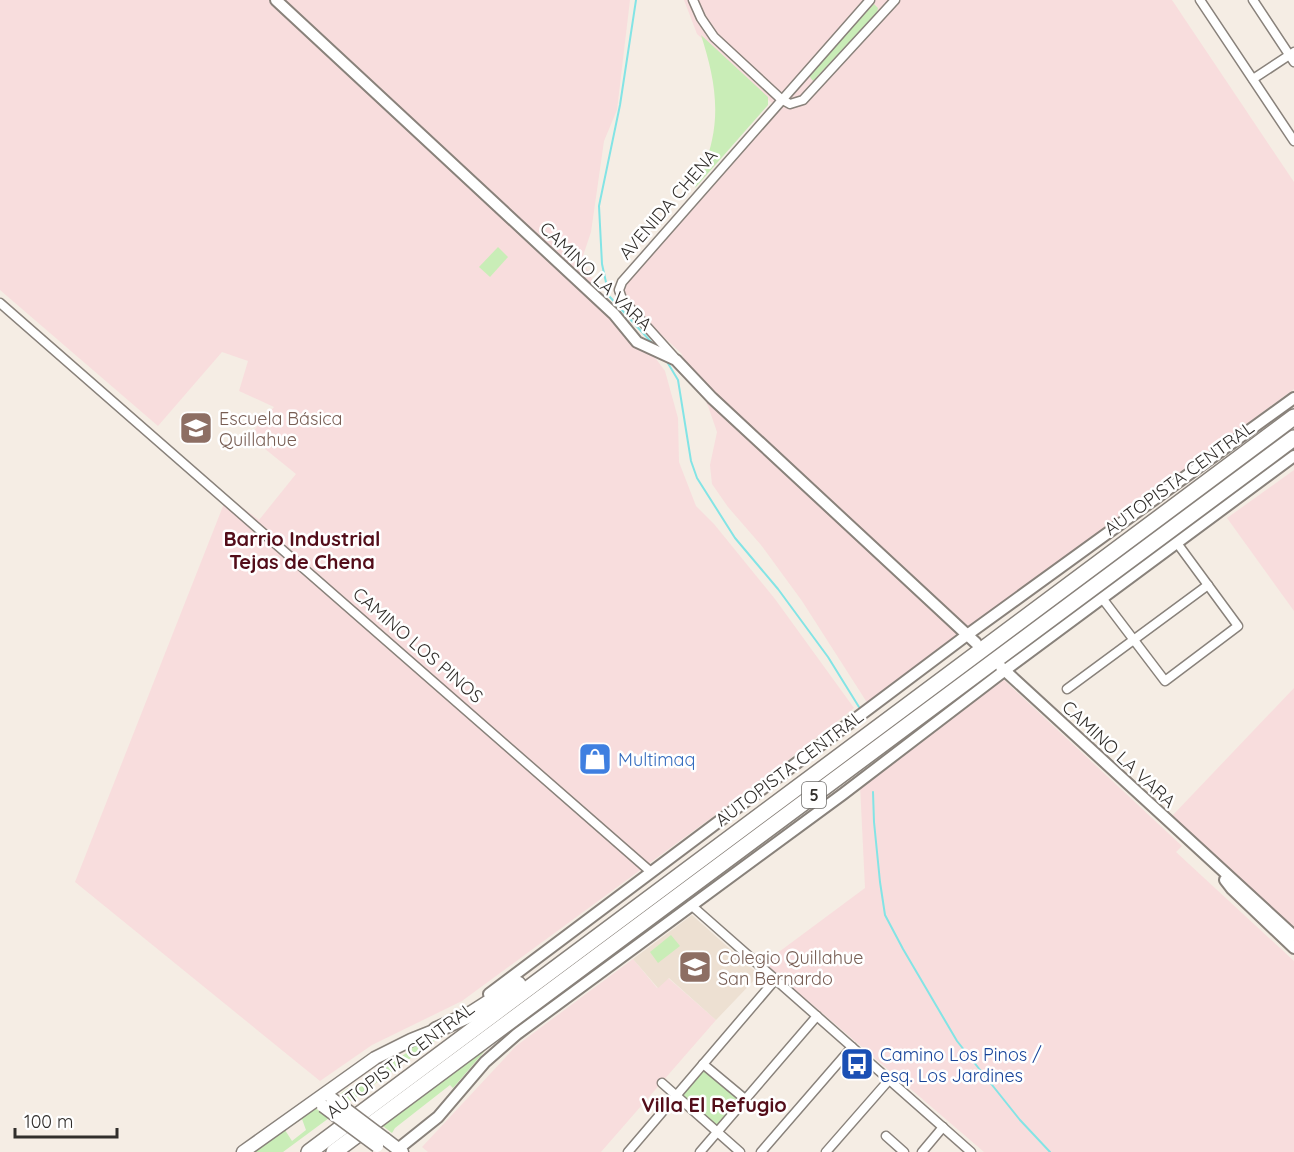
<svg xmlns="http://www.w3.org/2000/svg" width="1294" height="1152" font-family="Quicksand,sans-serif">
	<rect width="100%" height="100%" fill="#f5ede4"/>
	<g fill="#f8dddd">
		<path d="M0 0H630L617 110 604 141 591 232 582 259 595 285 642 340 665 371 678 418 679 462 696 506 714 524 775 599 854 708 760 782 462 1001 372 1045 320 1081 75 882 227 496 259 520 296 474 249 436 274 407 239 391 248 361 222 352 158 426 0 290Z"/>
		<path d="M684 0H1172L1294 182V389L868 704 802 601 761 545 728 507 712 484 710 465 717 432 708 406 681 353 616 293 617 281 772 103 697 34Z"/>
		<path d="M1294 470V611L1227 518Z"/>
		<path d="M1003 679 1182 846 1176 852 1294 961V1152H984L764 963 865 888 860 785Z"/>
		<path d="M1294 688V932L1172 816Z"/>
		<path d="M633 959 657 988 668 978 716 1020 601 1152H428L422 1147 516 1046Z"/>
	</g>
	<path fill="#ede0d2" d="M692 915 759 975 716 1020 669 978 658 988 633 959Z"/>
	<g fill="#c9edb7" fill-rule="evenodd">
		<path d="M874 4 878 8 877 12 813 81 810 77V73Z"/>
		<path d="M701 35 768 97V105L695 188C701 172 709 156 712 140 720 104 712 69 701 35Z"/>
		<path d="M498 247 508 257 490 277 479 267Z"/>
		<path d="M671 935 680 946 658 963 650 952Z"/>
		<path d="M450 1030 351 1101 340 1094 348 1088 355 1089 412 1049V1045Z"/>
		<path d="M489 1046 453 1088 450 1085 395 1128 392 1133 379 1123Z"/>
		<path d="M703 1069 738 1100 716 1126 680 1095Z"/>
		<path d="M314 1107 329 1118 283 1152H249ZM302 1119 306 1130 292 1141 285 1130Z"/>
	</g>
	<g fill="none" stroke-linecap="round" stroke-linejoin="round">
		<g stroke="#83e4e5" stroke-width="2">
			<path d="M636 0 620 105 599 206 602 264 609 296 653 344"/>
			<path d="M666 360 678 380 691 461 697 478 735 538 778 589 828 657 859 707"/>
			<path d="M873 792 874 822 880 882 885 915 903 949 957 1041 1020 1120 1050 1152"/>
		</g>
		<defs>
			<g id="minor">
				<path d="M693 0 701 18 714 37 781 99 790 104 803 100 895 0"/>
				<path d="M1200 0 1294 141"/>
				<path d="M1253 0 1294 62"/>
				<path d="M1253 79 1294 52"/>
				<path d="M0 303 651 872"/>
				<path d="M674 357 622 299 619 290 622 282 870 0"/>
				<path d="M1102 598 1165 681 1238 626 1177 543"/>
				<path d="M1067 689 1208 585"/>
				<path d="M691 905 971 1152"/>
				<path d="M703 1064 745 1099"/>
				<path d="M662 1083 740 1152"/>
				<path d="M886 1136 904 1152"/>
				<path d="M628 1152 775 980"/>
				<path d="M700 1152 817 1016"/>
				<path d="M761 1152 852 1047"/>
				<path d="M826 1152 889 1080"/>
				<path d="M922 1152 943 1127"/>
			</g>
			<g id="tertiary">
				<path d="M276 0 614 314 637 342 676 360 712 398 976 643"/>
				<path d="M1001 667 1294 936"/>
				<path d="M1225 880 1232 889 1294 948"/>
				<path d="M489 994 967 635 1294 398"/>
				<path d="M398 1149 438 1117 485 1062 517 1034 843 794 1004 671 1294 456"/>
			</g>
			<g id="secondary">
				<path d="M385 1139 402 1152"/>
				<path d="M243 1152 375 1058 411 1040 436 1030"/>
			</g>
			<g id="motorway">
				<path d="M436 1030 471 1014 518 984"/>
				<path d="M309 1152 1294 417"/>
				<path d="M334 1152 1294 438"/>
			</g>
		</defs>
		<use href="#minor" stroke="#89827b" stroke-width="11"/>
		<use href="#tertiary" stroke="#89827b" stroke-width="14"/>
		<use href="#secondary" stroke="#89827b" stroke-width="15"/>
		<use href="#motorway" stroke="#89827b" stroke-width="18"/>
		<use href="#minor" stroke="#fff" stroke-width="8"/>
		<use href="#tertiary" stroke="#fff" stroke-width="10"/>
		<use href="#secondary" stroke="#fff" stroke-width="12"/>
		<use href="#motorway" stroke="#fff" stroke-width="15"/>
		<defs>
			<g id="secondary-bridge">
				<path d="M332 1099 385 1139"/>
				<path d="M323 1106 377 1146"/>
			</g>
		</defs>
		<use href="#secondary-bridge" stroke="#89827b" stroke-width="15" stroke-linecap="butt"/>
		<use href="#secondary-bridge" stroke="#fff" stroke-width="12"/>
	</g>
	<defs>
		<symbol id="school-square" viewBox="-11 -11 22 22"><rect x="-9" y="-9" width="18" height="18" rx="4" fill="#8d6e63" stroke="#fff"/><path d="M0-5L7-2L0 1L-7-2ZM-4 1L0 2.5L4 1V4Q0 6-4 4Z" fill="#fff"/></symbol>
		<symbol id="shop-square" viewBox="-11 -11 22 22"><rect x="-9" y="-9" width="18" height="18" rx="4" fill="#3f7fe0" stroke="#fff"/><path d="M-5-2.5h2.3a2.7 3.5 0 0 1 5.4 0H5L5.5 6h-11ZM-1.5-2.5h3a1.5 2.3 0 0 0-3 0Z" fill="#fff"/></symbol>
		<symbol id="bus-square" viewBox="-11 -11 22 22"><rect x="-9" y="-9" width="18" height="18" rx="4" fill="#1a4fb4" stroke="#fff"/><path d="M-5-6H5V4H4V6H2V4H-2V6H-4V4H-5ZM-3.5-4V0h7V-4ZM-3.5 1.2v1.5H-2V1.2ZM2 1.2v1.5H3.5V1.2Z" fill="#fff"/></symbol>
	</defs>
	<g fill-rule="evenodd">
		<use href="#school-square" x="177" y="409" width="38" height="38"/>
		<use href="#shop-square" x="576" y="740" width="38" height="38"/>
		<use href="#school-square" x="676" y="948" width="38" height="38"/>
		<use href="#bus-square" x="838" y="1045" width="38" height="38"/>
	</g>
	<g text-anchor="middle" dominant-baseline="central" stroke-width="5" stroke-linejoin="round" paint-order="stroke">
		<rect fill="#fff" stroke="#6f6d6b" stroke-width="1.5" x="802" y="782" width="24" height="26" rx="4.5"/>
		<g font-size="16" font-weight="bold" fill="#312e2b">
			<text x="814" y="795">5</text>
		</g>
		<g font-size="18" fill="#312e2b" stroke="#fff">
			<text transform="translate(668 204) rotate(-49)">AVENIDA CHENA</text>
			<text transform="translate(596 276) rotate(44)">CAMINO LA VARA</text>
			<text transform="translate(1179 478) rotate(-36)">AUTOPISTA CENTRAL</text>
			<text transform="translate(418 645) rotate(41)">CAMINO LOS PINOS</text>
			<text transform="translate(1119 754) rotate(43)">CAMINO LA VARA</text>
			<text transform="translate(789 768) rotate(-37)">AUTOPISTA CENTRAL</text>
			<text transform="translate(400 1060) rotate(-37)">AUTOPISTA CENTRAL</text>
		</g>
		<g font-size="18" fill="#785e54" stroke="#fff" text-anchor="start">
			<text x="219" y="418">Escuela Básica<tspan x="219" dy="21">Quillahue</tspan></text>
			<text x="718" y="957">Colegio Quillahue<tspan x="718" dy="21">San Bernardo</tspan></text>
		</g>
		<g font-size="18" fill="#366cbe" stroke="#fff" text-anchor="start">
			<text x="618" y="759">Multimaq</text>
		</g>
		<g font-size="18" fill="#164399" stroke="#fff" text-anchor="start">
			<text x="880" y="1054">Camino Los Pinos /<tspan x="880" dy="21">esq. Los Jardines</tspan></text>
		</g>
		<g font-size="20" font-weight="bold" fill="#530d19" stroke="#fff">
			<text x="302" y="538">Barrio Industrial<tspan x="302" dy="23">Tejas de Chena</tspan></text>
			<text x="714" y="1104">Villa El Refugio</text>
		</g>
	</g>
	<path d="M15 1128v9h102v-9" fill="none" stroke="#312e2b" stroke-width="3"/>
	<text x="24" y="1128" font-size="18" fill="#312e2b" stroke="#ffffff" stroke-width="4.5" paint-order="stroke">100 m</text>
</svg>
